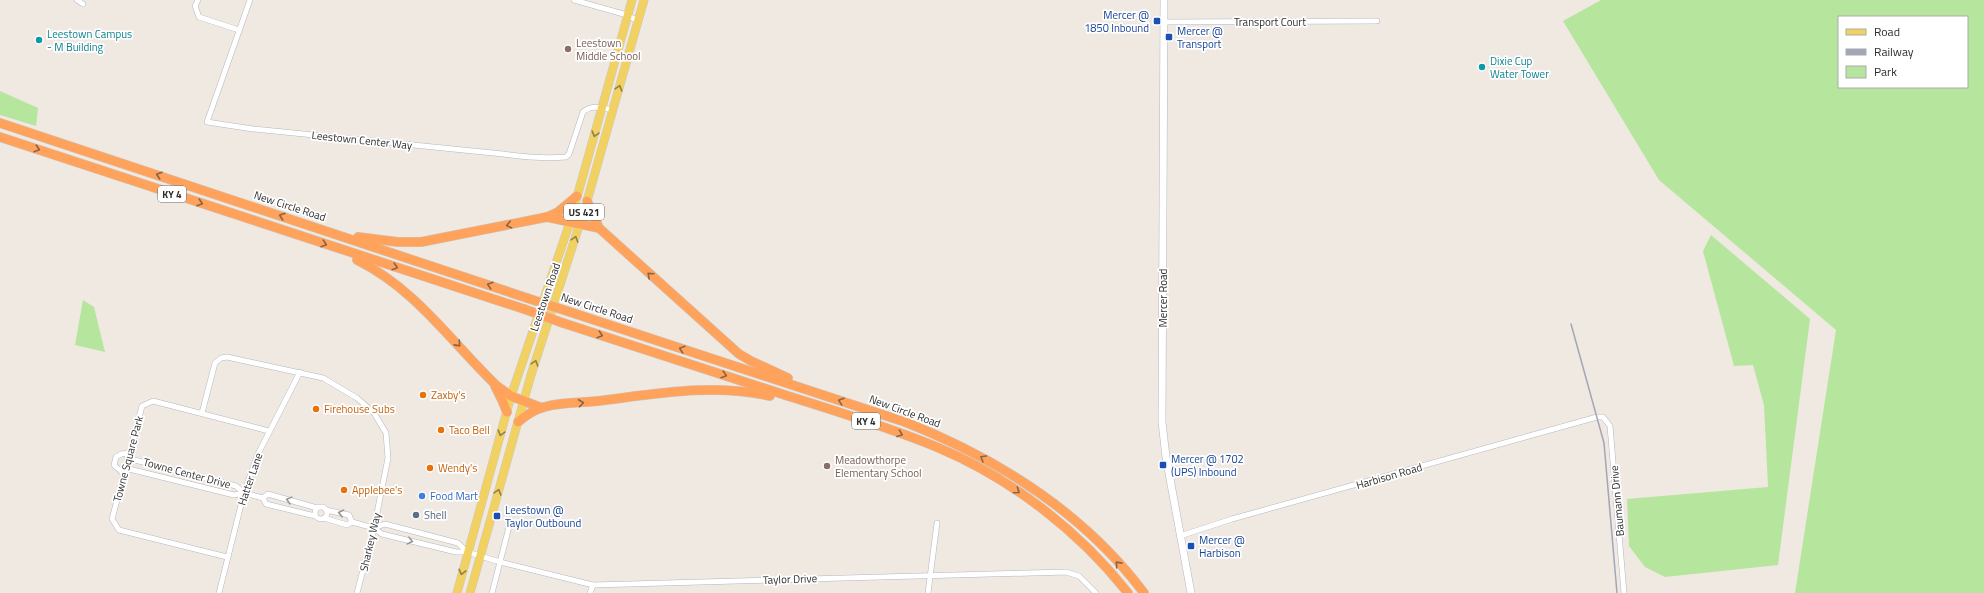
<svg xmlns="http://www.w3.org/2000/svg" width="1984" height="593" font-family="'Titillium Web',sans-serif">
	<rect width="100%" height="100%" fill="#efe9e1"/>
	<g fill="#b6e59e" fill-rule="evenodd">
		<path d="M1601 0H1984V593H1795L1836 330 1659 180 1563 21ZM1839 17H1967V87H1839Z"/>
		<path d="M0 91 38 108 36 126 0 115Z"/>
		<path d="M1711 235 1810 319 1778 565 1665 577 1645 567 1629 546 1627 499 1768 487 1764 405 1753 365 1734 366 1703 251Z"/>
		<path d="M83 300 94 307 105 352 75 345Z"/>
	</g>
	<g fill="none" stroke-linecap="round" stroke-linejoin="round">
		<defs>
			<g id="street">
				<path d="M77 0 83 4"/>
				<path d="M198 0 195 6 199 17 239 30"/>
				<path d="M250 0 207 122 253 129 503 154C524 157 544 159 566 157L569 154 583 112C592 104 602 108 613 110"/>
				<path d="M574 0 627 15 638 21"/>
				<path d="M1164 22 1377 21"/>
				<path d="M202 413 215 363 221 358 227 357 323 378 357 398 374 413 386 433 388 458 374 528 357 593"/>
				<path d="M127 458 236 486 244 493"/>
				<path d="M125 468 234 495 244 493 263 498 266 504 315 516"/>
				<path d="M123 473 114 465 116 457 121 454 129 453"/>
				<path d="M263 498 268 494 317 508"/>
				<circle cx="321" cy="513" r="6"/>
				<path d="M326 510 349 515 352 522"/>
				<path d="M324 518 347 525 352 522 374 528 382 534 456 552H467L458 543 385 524 374 528"/>
				<path d="M1180 536 1232 519 1597 417H1603L1610 426 1624 593"/>
				<path d="M467 552 500 562 593 585 1066 572 1079 576 1096 593"/>
				<path d="M227 557 119 530 112 519 142 406 153 401 269 431"/>
				<path d="M219 593 244 493 258 454 300 372"/>
				<path d="M492 593 510 523"/>
				<path d="M590 593 593 585"/>
				<path d="M928 593 937 523"/>
			</g>
			<path id="secondary" d="M1164 0 1162 422 1166 457 1191 593"/>
			<g id="primary">
				<path d="M457 593 511 396 570 222 632 0"/>
				<path d="M470 593 531 375 587 201 644 0"/>
			</g>
			<g id="highway">
				<path d="M0 123 527 298"/>
				<path d="M0 137 524 309"/>
				<path d="M587 201 599 228"/>
				<path d="M547 217 599 228 739 354 751 361 788 378"/>
				<path d="M358 237 398 242H421L547 217 558 212 577 196"/>
				<path d="M357 260C416 289 451 342 497 386L511 396 542 408"/>
				<path d="M567 311 905 422C996 458 1084 513 1144 593"/>
				<path d="M563 323C636 347 709 370 782 394 835 411 889 427 939 448 1012 479 1079 531 1128 593"/>
				<path d="M495 386 502 400 507 412"/>
				<path d="M518 422C525 416 532 411 541 408 558 402 580 403 598 401 655 394 714 383 770 396"/>
			</g>
		</defs>
		<use href="#street" stroke="#b4b7c1" stroke-width="6"/>
		<use href="#secondary" stroke="#b4b7c1" stroke-width="8"/>
		<use href="#primary" stroke="#c9c9c9" stroke-width="9"/>
		<use href="#highway" stroke="#c9c9c9" stroke-width="10"/>
		<use href="#street" stroke="#fff" stroke-width="5"/>
		<use href="#secondary" stroke="#fff" stroke-width="7"/>
		<use href="#primary" stroke="#f2d163" stroke-width="8"/>
		<use href="#highway" stroke="#ffa35c" stroke-width="9"/>
		<path stroke="#a3a6b8" stroke-width="1.5" d="M1571 324 1604 443 1617 593"/>
		<defs>
			<g id="highway-bridge">
				<path d="M527 298 567 311"/>
				<path d="M524 309 563 323"/>
			</g>
		</defs>
		<use href="#highway-bridge" stroke="#c9c9c9" stroke-width="10" stroke-linecap="butt"/>
		<use href="#highway-bridge" stroke="#ffa35c" stroke-width="9"/>
	</g>
	<defs><path id="oneway-chevron" d="M-2-3.5L2.5 0L-2 3.5" fill="none" stroke-width="1.6" stroke-linecap="round" stroke-linejoin="round"/></defs>
	<g stroke="#908048">
		<use href="#oneway-chevron" transform="translate(619 88) rotate(-74)"/>
		<use href="#oneway-chevron" transform="translate(595 134) rotate(106)"/>
		<use href="#oneway-chevron" transform="translate(575 239) rotate(-72)"/>
		<use href="#oneway-chevron" transform="translate(535 363) rotate(-72)"/>
		<use href="#oneway-chevron" transform="translate(501 433) rotate(106)"/>
		<use href="#oneway-chevron" transform="translate(498 492) rotate(-74)"/>
		<use href="#oneway-chevron" transform="translate(462 572) rotate(104)"/>
	</g>
	<g stroke="#8c6343">
		<use href="#oneway-chevron" transform="translate(37 149) rotate(18)"/>
		<use href="#oneway-chevron" transform="translate(159 175) rotate(-162)"/>
		<use href="#oneway-chevron" transform="translate(200 203) rotate(18)"/>
		<use href="#oneway-chevron" transform="translate(282 216) rotate(-162)"/>
		<use href="#oneway-chevron" transform="translate(509 225) rotate(168)"/>
		<use href="#oneway-chevron" transform="translate(324 244) rotate(18)"/>
		<use href="#oneway-chevron" transform="translate(395 267) rotate(18)"/>
		<use href="#oneway-chevron" transform="translate(650 275) rotate(-138)"/>
		<use href="#oneway-chevron" transform="translate(490 285) rotate(-162)"/>
		<use href="#oneway-chevron" transform="translate(600 335) rotate(18)"/>
		<use href="#oneway-chevron" transform="translate(458 344) rotate(48)"/>
		<use href="#oneway-chevron" transform="translate(682 349) rotate(-162)"/>
		<use href="#oneway-chevron" transform="translate(724 375) rotate(18)"/>
		<use href="#oneway-chevron" transform="translate(841 401) rotate(-161)"/>
		<use href="#oneway-chevron" transform="translate(581 403) rotate(-7)"/>
		<use href="#oneway-chevron" transform="translate(900 434) rotate(20)"/>
		<use href="#oneway-chevron" transform="translate(983 458) rotate(-150)"/>
		<use href="#oneway-chevron" transform="translate(1017 491) rotate(34)"/>
		<use href="#oneway-chevron" transform="translate(1118 564) rotate(-132)"/>
	</g>
	<g stroke="#969696">
		<use href="#oneway-chevron" transform="translate(289 500) rotate(-165)"/>
		<use href="#oneway-chevron" transform="translate(341 513) rotate(-167)"/>
		<use href="#oneway-chevron" transform="translate(410 541) rotate(14)"/>
	</g>
	<g fill="#1a4fb4" stroke="#fff" stroke-width="1.5">
		<rect x="1153" y="17" width="8" height="8" rx="2"/>
		<rect x="1165" y="33" width="8" height="8" rx="2"/>
		<rect x="1159" y="461" width="8" height="8" rx="2"/>
		<rect x="493" y="512" width="8" height="8" rx="2"/>
		<rect x="1187" y="542" width="8" height="8" rx="2"/>
	</g>
	<g fill="#0f9aa8" stroke="#fff" stroke-width="1.5">
		<circle cx="39" cy="40" r="4"/>
		<circle cx="1482" cy="67" r="4"/>
	</g>
	<g fill="#8d6e63" stroke="#fff" stroke-width="1.5">
		<circle cx="568" cy="49" r="4"/>
		<circle cx="827" cy="466" r="4"/>
	</g>
	<g fill="#e8710a" stroke="#fff" stroke-width="1.5">
		<circle cx="423" cy="395" r="4"/>
		<circle cx="316" cy="409" r="4"/>
		<circle cx="441" cy="430" r="4"/>
		<circle cx="430" cy="468" r="4"/>
		<circle cx="344" cy="490" r="4"/>
	</g>
	<circle fill="#3f7fe0" stroke="#fff" stroke-width="1.5" cx="422" cy="496" r="4"/>
	<circle fill="#5c6f8a" stroke="#fff" stroke-width="1.5" cx="416" cy="515" r="4"/>
	<g text-anchor="middle" dominant-baseline="central" stroke-width="3.5" stroke-linejoin="round" paint-order="stroke">
		<g fill="#fff" stroke="#6d6d6d" stroke-width="1">
			<rect x="158" y="186" width="28" height="16" rx="3"/>
			<rect x="564" y="204" width="40" height="16" rx="3"/>
			<rect x="852" y="413" width="28" height="16" rx="3"/>
		</g>
		<g font-size="10" font-weight="bold" fill="#2e2e2e">
			<text x="172" y="194">KY 4</text>
			<text x="584" y="212">US 421</text>
			<text x="866" y="421">KY 4</text>
		</g>
		<g font-size="11" fill="#164399" stroke="#fff" text-anchor="start">
			<text x="1149" y="15" text-anchor="end">Mercer @<tspan x="1149" dy="13">1850 Inbound</tspan></text>
			<text x="1177" y="31">Mercer @<tspan x="1177" dy="13">Transport</tspan></text>
			<text x="1171" y="459">Mercer @ 1702<tspan x="1171" dy="13">(UPS) Inbound</tspan></text>
			<text x="505" y="510">Leestown @<tspan x="505" dy="13">Taylor Outbound</tspan></text>
			<text x="1199" y="540">Mercer @<tspan x="1199" dy="13">Harbison</tspan></text>
		</g>
		<g font-size="11" fill="#2e2e2e" stroke="#fff">
			<text x="1270" y="22">Transport Court</text>
			<text transform="translate(362 140) rotate(6)">Leestown Center Way</text>
			<text transform="translate(290 206) rotate(18)">New Circle Road</text>
			<text transform="translate(545 297) rotate(-71)">Leestown Road</text>
			<text transform="translate(1163 298) rotate(-90)">Mercer Road</text>
			<text transform="translate(597 308) rotate(18)">New Circle Road</text>
			<text transform="translate(905 411) rotate(20)">New Circle Road</text>
			<text transform="translate(128 459) rotate(-75)">Towne Square Park</text>
			<text transform="translate(187 473) rotate(15)">Towne Center Drive</text>
			<text transform="translate(1389 476) rotate(-16)">Harbison Road</text>
			<text transform="translate(250 479) rotate(-71)">Hatter Lane</text>
			<text transform="translate(1617 501) rotate(-95)">Baumann Drive</text>
			<text transform="translate(370 542) rotate(-77)">Sharkey Way</text>
			<text transform="translate(790 579) rotate(-2)">Taylor Drive</text>
		</g>
		<g font-size="11" fill="#0d838f" stroke="#fff" text-anchor="start">
			<text x="47" y="34">Leestown Campus<tspan x="47" dy="13">- M Building</tspan></text>
			<text x="1490" y="61">Dixie Cup<tspan x="1490" dy="13">Water Tower</tspan></text>
		</g>
		<g font-size="11" fill="#785e54" stroke="#fff" text-anchor="start">
			<text x="576" y="43">Leestown<tspan x="576" dy="13">Middle School</tspan></text>
			<text x="835" y="460">Meadowthorpe<tspan x="835" dy="13">Elementary School</tspan></text>
		</g>
		<g font-size="11" fill="#c56008" stroke="#fff" text-anchor="start">
			<text x="431" y="395">Zaxby's</text>
			<text x="324" y="409">Firehouse Subs</text>
			<text x="449" y="430">Taco Bell</text>
			<text x="438" y="468">Wendy's</text>
			<text x="352" y="490">Applebee's</text>
		</g>
		<g font-size="11" fill="#366cbe" stroke="#fff" text-anchor="start">
			<text x="430" y="496">Food Mart</text>
		</g>
		<g font-size="11" fill="#4e5e75" stroke="#fff" text-anchor="start">
			<text x="424" y="515">Shell</text>
		</g>
	</g>
	<rect x="1838" y="16" width="130" height="72" fill="#ffffff" stroke="#ababab"/>
	<rect x="1846" y="29" width="20" height="6" fill="#f2d163" stroke="#ababab"/>
	<text x="1874" y="36" font-size="12" fill="#2e2e2e">Road</text>
	<rect x="1846" y="49" width="20" height="6" fill="#a3a6b8" stroke="#ababab"/>
	<text x="1874" y="56" font-size="12" fill="#2e2e2e">Railway</text>
	<rect x="1846" y="66" width="20" height="12" fill="#b6e59e" stroke="#ababab"/>
	<text x="1874" y="76" font-size="12" fill="#2e2e2e">Park</text>
</svg>
